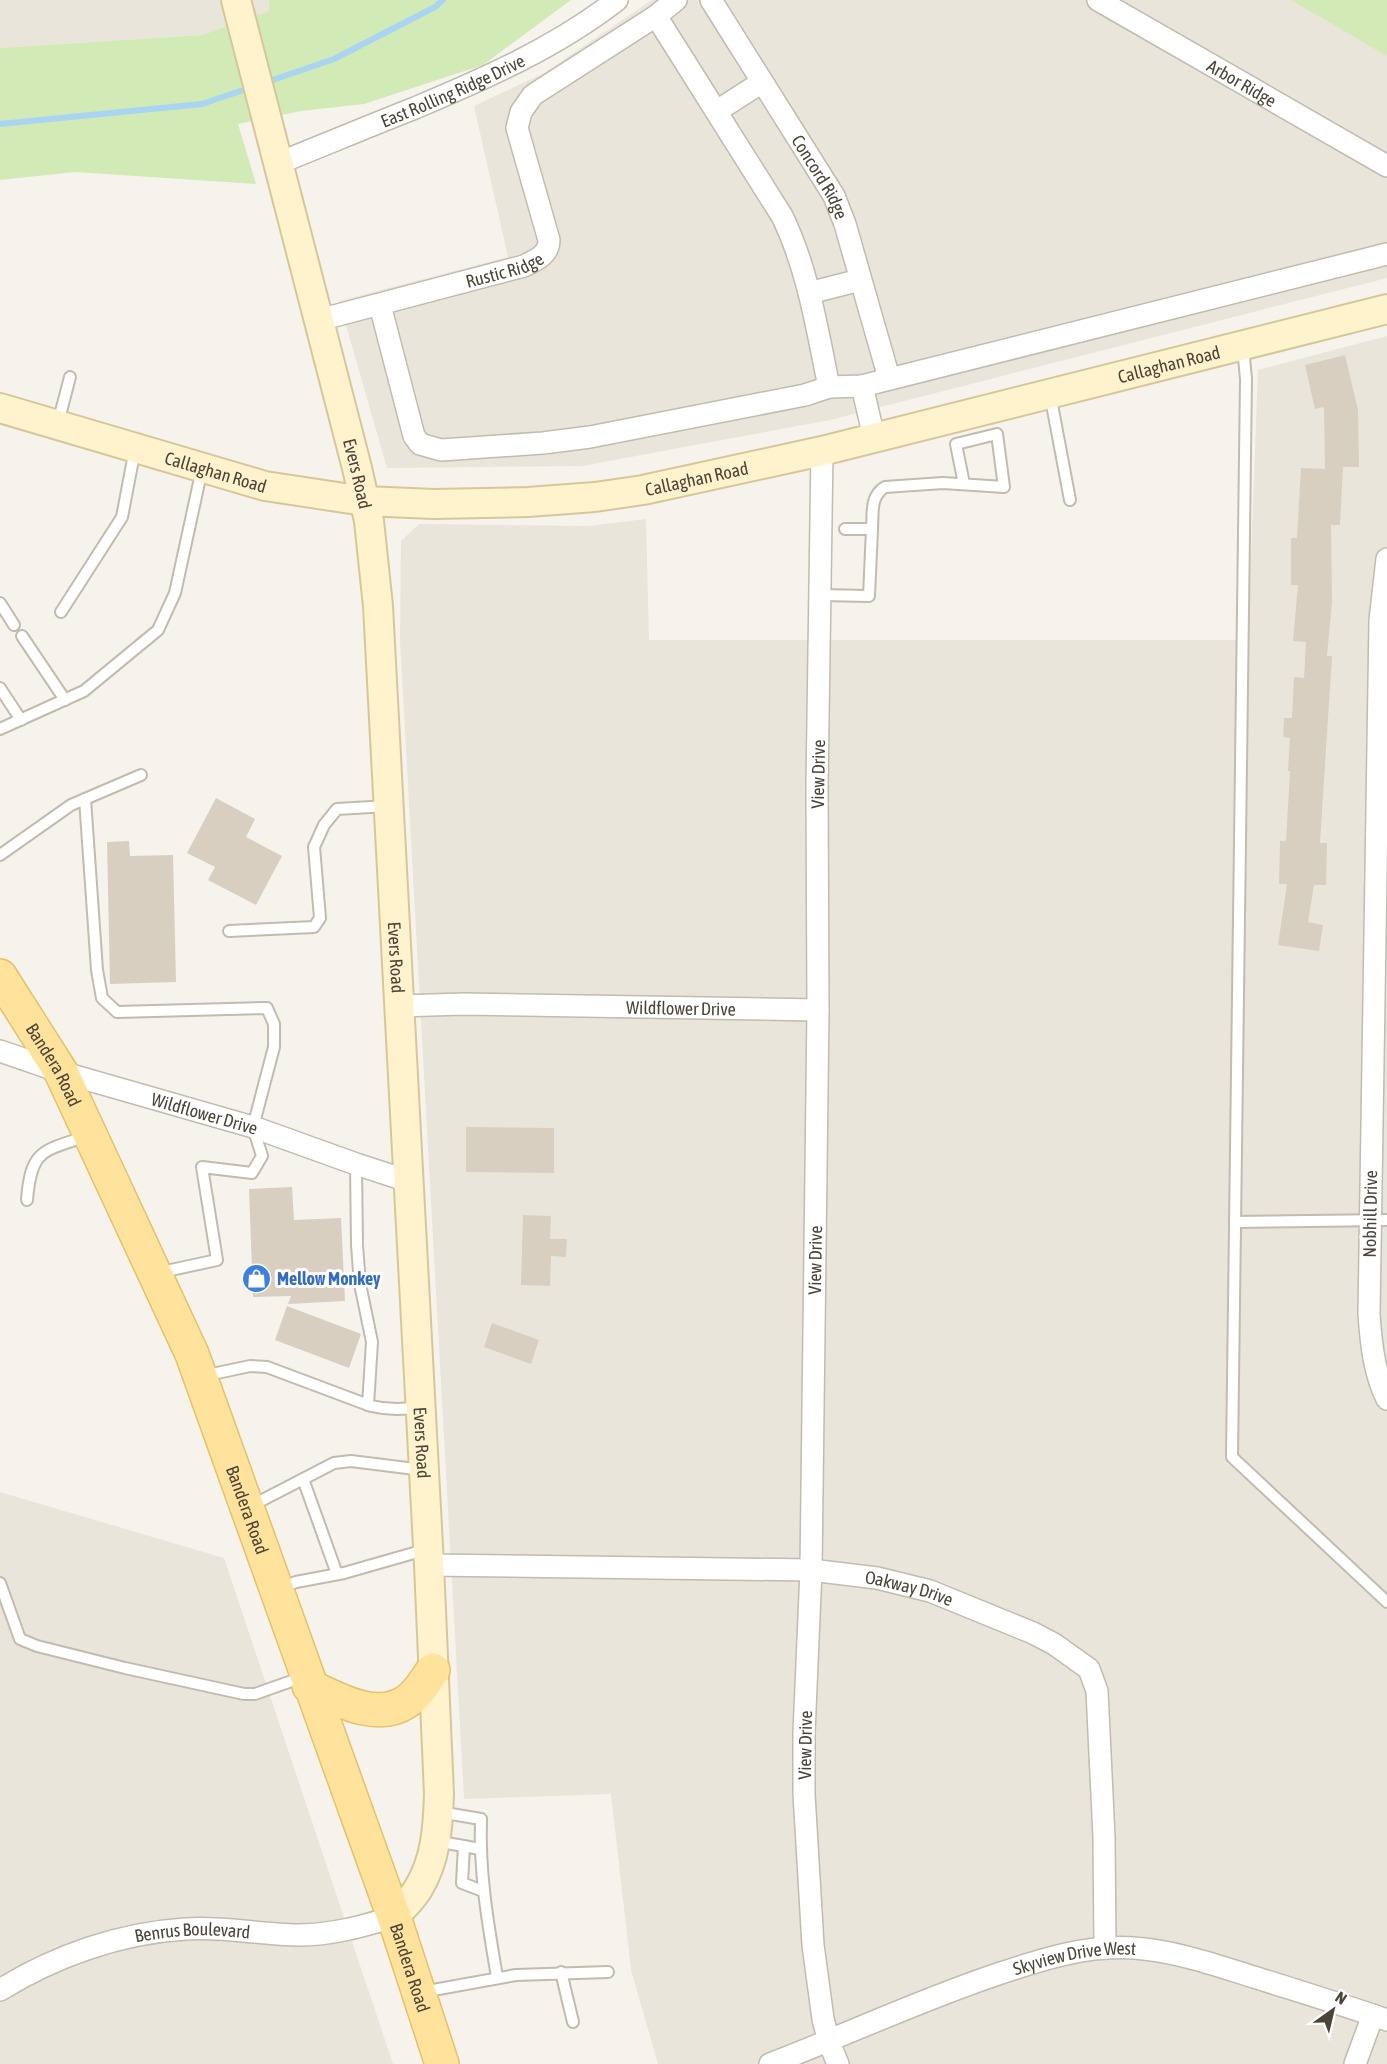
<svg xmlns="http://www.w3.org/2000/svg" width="1387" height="2064" font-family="'Asap Condensed',sans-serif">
	<rect width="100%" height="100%" fill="#f6f3ec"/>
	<g fill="#eae5da">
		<path d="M0 0H269V11L202 35 0 48Z"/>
		<path d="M652 0H1293L1387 55V278L830 420 582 466 387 468 339 301 508 257 474 106 544 73Z"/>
		<path d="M1387 336V2064H658L631 1970 611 1794 464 1799 400 640 401 541 419 524 589 526 646 519 649 640H1248L1258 370Z"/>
		<path d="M0 1492 224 1558 393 2064H0Z"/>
	</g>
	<g fill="#d2eab5">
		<path d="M269 0H571L483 65 364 104 301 111 238 124 256 184 75 172 0 180V48L202 35 269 11Z"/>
		<path d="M1291 0H1387V56Z"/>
	</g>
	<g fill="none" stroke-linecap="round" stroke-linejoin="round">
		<g stroke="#a9d4f2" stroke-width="6">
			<path d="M264 83 334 59 435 7 443 0"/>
			<path d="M0 124 202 104 252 87"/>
		</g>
	</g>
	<g fill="#d8cfc1">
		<path d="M1345 355 1358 410 1359 467H1343L1340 525H1331L1332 601 1327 656H1332L1320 843H1327L1326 885H1314L1308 922 1323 925 1319 951 1278 945 1287 884H1279L1280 841H1286L1290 771H1288L1290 738 1283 737 1284 718H1292L1294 677 1304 678 1306 642 1293 641 1298 585H1291V538H1297L1301 468 1325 469 1324 407 1315 409 1305 365Z"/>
		<path d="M216 798 255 819 246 837 282 856 256 905 208 880 215 867 187 853Z"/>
		<path d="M129 841 130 856 173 855 176 982 110 984 107 842Z"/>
		<path d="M466 1127 554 1128V1173L466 1172Z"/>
		<path d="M292 1187 294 1220 341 1218 345 1301 288 1304 291 1296 253 1297 249 1189Z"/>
		<path d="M523 1215 551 1216 550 1239H567L566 1257 551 1256 550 1286 521 1285Z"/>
		<path d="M287 1306 361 1334 349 1368 275 1340Z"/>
		<path d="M492 1323 539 1340 531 1364 484 1347Z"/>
	</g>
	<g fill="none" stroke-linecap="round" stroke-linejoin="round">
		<defs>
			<g id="lane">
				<path d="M1243 347 1246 379 1232 1457 1387 1602"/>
				<path d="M1050 394 1070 500"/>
				<path d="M58 423 70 377"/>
				<path d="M872 529C873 513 870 496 885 487L943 483 1004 487 997 434 956 444 964 484"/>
				<path d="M821 595 869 596 872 529H845"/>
				<path d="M0 603 14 625"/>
				<path d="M61 612 122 517 135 449"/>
				<path d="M22 636 65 700"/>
				<path d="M0 688 21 720"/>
				<path d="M0 729 84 691 158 630 175 593 202 469"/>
				<path d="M85 799 141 775"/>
				<path d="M0 855 71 805 85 799 97 970 102 998 117 1012 267 1008 274 1024V1047L253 1127 262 1156 252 1173 202 1167 217 1260 157 1273"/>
				<path d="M229 931 314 927 320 918 314 847 324 825 337 809 388 806"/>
				<path d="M356 1164 357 1245 360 1284 372 1342 368 1405"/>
				<path d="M27 1200C31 1149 43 1151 87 1136"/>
				<path d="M1235 1222 1387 1220"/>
				<path d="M203 1376 250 1366 267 1367 371 1406C388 1410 402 1410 419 1407"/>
				<path d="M303 1479 337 1574"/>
				<path d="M249 1507 334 1463 351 1461 423 1470"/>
				<path d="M0 1583 20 1639 37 1646 125 1668 244 1694H255L303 1677"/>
				<path d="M281 1588 296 1582 344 1573 428 1549"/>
				<path d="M439 1812 481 1819C479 1873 488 1924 497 1977"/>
				<path d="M436 1841 480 1849"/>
				<path d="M464 1846 462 1883 483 1891"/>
				<path d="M561 1972 573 2022"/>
				<path d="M422 1992 516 1975 608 1972"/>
			</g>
			<g id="street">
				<path id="s1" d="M711 0 834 196 845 224 889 378"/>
				<path id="s2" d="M1098 0 1387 166"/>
				<path d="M656 16 782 216C808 269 817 329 829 387"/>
				<path d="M717 111 762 82"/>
				<path id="s3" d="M279 163C324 145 369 126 415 108 486 78 555 48 617 0"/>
				<path d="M809 293 860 280"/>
				<path d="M380 305 414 436 420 444 441 450 543 443 590 437 805 395 829 387 862 386 1387 254"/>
				<path id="s4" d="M319 320 524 266C536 260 549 255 549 240L517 128 521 112 533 95 656 16 676 0"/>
				<path d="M862 386 874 437"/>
				<path d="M822 451 817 786 818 1010 811 1570 804 1733V1794L813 1945 823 2019 829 2042 838 2064"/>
				<path d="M1387 559 1380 620 1369 1314C1371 1343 1374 1373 1387 1399"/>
				<path id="s5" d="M399 1006 464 1004 818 1010"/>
				<path id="s6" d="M0 1051 61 1072 253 1127 356 1164 408 1181"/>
				<path id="s7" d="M429 1565 811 1570 877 1578 930 1591 1033 1633 1054 1644 1089 1669 1097 1691 1104 1837 1105 1948"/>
				<path id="s8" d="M0 1990C55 1956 120 1933 185 1929 224 1926 261 1935 299 1935 332 1935 363 1926 394 1917"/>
				<path id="s9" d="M770 2064C846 2035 920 2000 998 1974 1043 1959 1086 1945 1134 1948 1177 1951 1218 1966 1257 1978 1301 1992 1344 2005 1387 2020"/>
				<path d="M1355 2064 1373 2015"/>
			</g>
			<g id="secondary">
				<path id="s10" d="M236 0 357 468 369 521 378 606 429 1565 439 1794C438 1827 436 1860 418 1889 412 1899 402 1908 394 1917"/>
				<path id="s11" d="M0 408 265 486 364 501 434 504 528 502 595 497 643 490 822 451 1387 309"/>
			</g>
			<g id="primary">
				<path id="s12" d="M0 976 61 1072 192 1354 394 1917 442 2064"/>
				<path d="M309 1686C337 1699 376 1722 406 1702 418 1695 425 1681 433 1670"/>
			</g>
		</defs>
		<use href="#lane" stroke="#c2bbae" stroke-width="14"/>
		<use href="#street" stroke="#c2bbae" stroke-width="24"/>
		<use href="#secondary" stroke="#d6c79b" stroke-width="32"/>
		<use href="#primary" stroke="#e6c16a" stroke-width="36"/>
		<use href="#lane" stroke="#fff" stroke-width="10"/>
		<use href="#street" stroke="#fff" stroke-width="21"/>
		<use href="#secondary" stroke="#fff3cd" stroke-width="28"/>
		<use href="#primary" stroke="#ffe39c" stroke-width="33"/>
	</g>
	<defs>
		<symbol id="shop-disc" viewBox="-11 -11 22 22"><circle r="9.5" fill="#3f7fe0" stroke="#fff"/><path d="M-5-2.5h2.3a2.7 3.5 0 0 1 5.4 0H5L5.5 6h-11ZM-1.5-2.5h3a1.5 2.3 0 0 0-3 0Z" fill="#fff"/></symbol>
	</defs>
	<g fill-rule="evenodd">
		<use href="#shop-disc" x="240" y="1262" width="33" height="33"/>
	</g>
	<g text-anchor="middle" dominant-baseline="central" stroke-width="6" stroke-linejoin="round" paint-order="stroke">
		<g font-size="18" fill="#4b4439" stroke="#fff">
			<text stroke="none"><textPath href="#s2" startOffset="166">Arbor Ridge</textPath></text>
			<text stroke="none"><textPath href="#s3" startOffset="188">East Rolling Ridge Drive</textPath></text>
			<text stroke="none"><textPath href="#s1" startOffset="208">Concord Ridge</textPath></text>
			<text stroke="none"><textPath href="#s4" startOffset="192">Rustic Ridge</textPath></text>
			<text stroke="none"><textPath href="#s11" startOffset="1197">Callaghan Road</textPath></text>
			<text stroke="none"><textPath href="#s11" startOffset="225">Callaghan Road</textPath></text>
			<text stroke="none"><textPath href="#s10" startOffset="489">Evers Road</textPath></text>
			<text stroke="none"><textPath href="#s11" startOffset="711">Callaghan Road</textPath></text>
			<text transform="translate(818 774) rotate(-89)">View Drive</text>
			<text stroke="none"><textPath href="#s10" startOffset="975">Evers Road</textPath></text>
			<text stroke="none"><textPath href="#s5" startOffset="282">Wildflower Drive</textPath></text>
			<text stroke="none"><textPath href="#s12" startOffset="104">Bandera Road</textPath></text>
			<text stroke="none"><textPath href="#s6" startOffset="214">Wildflower Drive</textPath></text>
			<text transform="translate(1370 1214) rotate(-89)">Nobhill Drive</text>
			<text transform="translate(815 1260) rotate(-89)">View Drive</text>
			<text stroke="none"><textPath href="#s10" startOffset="1461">Evers Road</textPath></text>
			<text stroke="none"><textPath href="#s12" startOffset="590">Bandera Road</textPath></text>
			<text stroke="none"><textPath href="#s7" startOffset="482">Oakway Drive</textPath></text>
			<text transform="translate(805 1745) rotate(-89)">View Drive</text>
			<text stroke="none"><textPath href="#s8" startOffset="204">Benrus Boulevard</textPath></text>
			<text stroke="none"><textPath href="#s9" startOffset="324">Skyview Drive West</textPath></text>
			<text stroke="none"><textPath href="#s12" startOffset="1076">Bandera Road</textPath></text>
		</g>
		<g font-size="18" font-weight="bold" fill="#366cbe" stroke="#fff" text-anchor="start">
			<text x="277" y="1278">Mellow Monkey</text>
		</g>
	</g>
	<g transform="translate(1333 2010) rotate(34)" stroke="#ffffff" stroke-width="4.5" paint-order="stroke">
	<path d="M0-4.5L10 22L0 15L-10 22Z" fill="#4b4439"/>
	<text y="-9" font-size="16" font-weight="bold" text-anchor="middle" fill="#4b4439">N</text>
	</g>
</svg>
